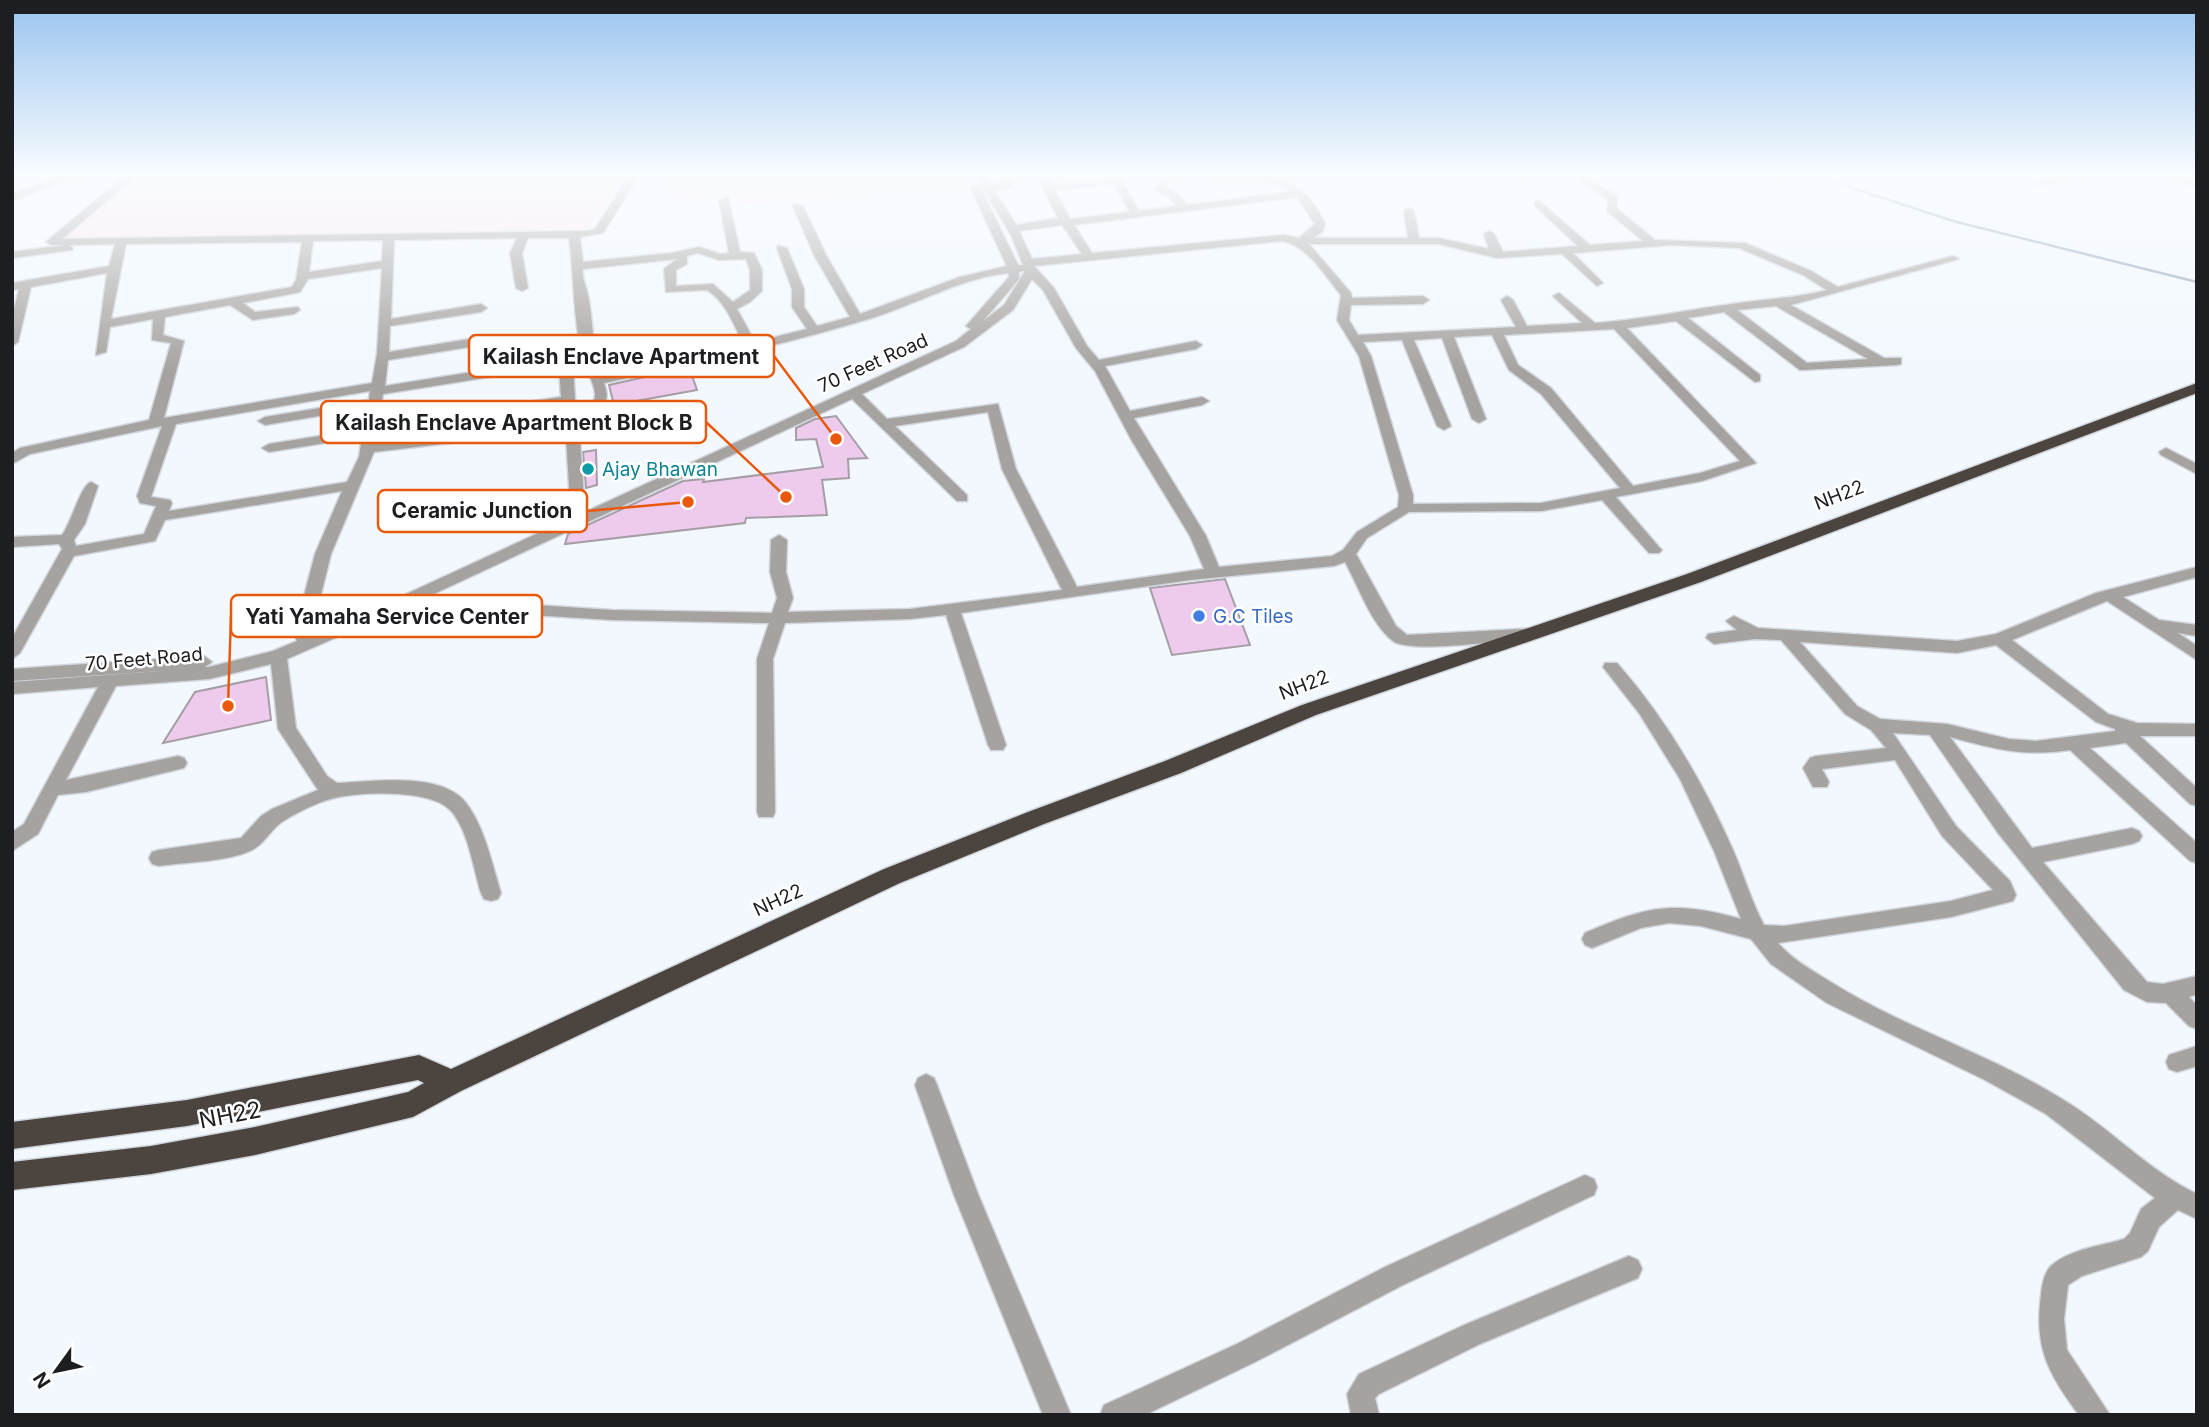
<svg xmlns="http://www.w3.org/2000/svg" width="2209" height="1427" font-family="Inter,sans-serif">
	<rect width="100%" height="100%" fill="#f2f8fe"/>
	<g fill="#ffe6ef">
		<path d="M138 174H625L586 233 55 240Z"/>
		<path d="M660 174H961L969 190 740 204 737 196 673 202Z"/>
	</g>
	<g fill="none" stroke-linecap="round" stroke-linejoin="round">
		<path stroke="#93a3b9" stroke-width="2.5" d="M1810 174 1953 221 2197 282"/>
	</g>
	<g fill="#eecaed" stroke="#a59ea5" stroke-width="2">
		<path d="M689 367 697 390 614 405 609 385Z"/>
		<path d="M836 416 867 458 848 459 849 478 822 480 827 515 746 518 745 523 565 544 568 534 683 481 704 479 703 482 823 467 816 439 796 440V428L815 419Z"/>
		<path d="M596 450 597 485 586 488 583 452Z"/>
		<path d="M1225 579 1250 645 1172 655 1150 588Z"/>
		<path d="M266 677 271 720 163 743 195 692Z"/>
	</g>
	<g fill="none" stroke-linecap="round" stroke-linejoin="round">
		<defs>
			<g id="street">
				<path d="M67 174H82L12 201V194Z"/>
				<path d="M127 174H138L62 239 588 231 595 229 630 174H640L603 233 580 237 583 262 672 253 699 247 720 254 729 253 719 200 728 198 740 252 754 253 762 270V291L750 302 737 309 755 342 807 329 792 307V289L777 248 778 246 787 248 804 289V307L817 326 850 317 814 255 793 206 794 204 803 206 826 255 860 314 960 277 1007 266 970 187 971 185 980 187 1018 265H1023L1011 235 975 174H985L991 184 1003 183 999 174H1009L1013 188 994 190 1016 225 1058 218 1036 174H1046L1052 185 1121 179 1139 211 1177 206 1169 197 1154 189 1164 174H1179L1169 179 1165 188 1177 193 1187 205 1290 192C1260 168 1229 191 1201 174 1256 174 1299 166 1325 224L1323 231 1314 238H1408L1404 211 1409 208 1414 211 1419 238H1439L1489 249 1484 234 1489 231 1494 234 1503 252 1578 246 1535 206V202L1539 201 1590 245 1643 241 1607 211 1609 200 1580 180 1579 178 1584 175 1618 197 1616 208 1655 240 1745 243 1811 271 1838 287 1953 256 1959 259 1791 305 1884 358H1901V364L1897 365 1800 370 1724 312 1688 318 1760 375V381L1755 382 1676 321 1627 328 1756 463 1702 481 1616 497 1659 547 1662 550 1659 553H1649L1602 500 1541 511 1409 512 1367 538 1356 554 1396 626 1407 635 1540 628 1542 632 1540 636 1534 638C1509 640 1410 654 1393 641 1371 624 1359 587 1345 562L1334 566 1190 580 961 613 1006 745 1003 750H991L988 745 946 615 910 619 785 623 773 659 775 812 773 817H759L757 812V659L769 623 612 620 406 607 287 659 296 728 327 776 337 783C373 782 441 771 466 803 485 828 492 864 501 893L498 899 491 901 484 899 481 893C473 868 469 833 452 812 434 789 366 792 339 797 322 800 300 811 285 820 272 827 266 842 254 849 231 862 185 862 159 866L152 864 149 858 152 852 159 850 241 838 261 816 272 809 318 790 278 729 271 664 209 679 116 686 66 780 178 756 184 758 187 763 184 768 86 792 58 795 38 834 12 851V832L24 824 98 687 12 694V682L161 671 12 681V669L204 656 212 662 205 667H209L273 651 297 641 294 634 315 554 342 491 165 520 155 541 74 556 20 653 12 659V638L62 549 59 544 12 547V537L62 535C72 522 80 486 91 482L98 486 85 524 74 540 76 546 144 534 156 506 140 503 137 496 162 426 30 454 12 464V453L20 448 149 420 171 343 152 340 153 319 110 327 106 352 96 355 107 273 31 287 18 342 12 346V317L19 289 12 290V283L109 266 115 244 69 245 73 248 72 250 12 258V252L65 245H51L46 242ZM1114 184 1130 212 1070 219 1055 190ZM1297 197 1315 224 1299 238 1283 235 1092 253 1074 225ZM1062 225 1082 254 1032 259 1019 231ZM517 238 510 253 516 288 522 291 528 288 522 253 528 238H569C574 275 573 314 581 352 583 366 594 380 595 394 596 404 585 409 578 414L575 400 573 365 560 358 385 386 388 360 488 344 494 340 488 336 389 352 390 326 481 312 487 308 481 304 391 319 394 240ZM383 240 382 261 309 272 313 241ZM1283 241C1309 247 1325 276 1341 295L1337 320 1359 356 1399 495 1398 507 1357 532 1343 550 1332 556 1219 567 1206 536 1134 418 1202 405 1209 401 1202 397 1130 411 1105 366 1196 349 1202 345 1196 341 1099 360 1087 346 1054 288 1034 266ZM302 242 296 280 292 287 111 319 126 244ZM1309 244H1439L1497 258 1562 254 1597 286 1603 283 1573 253 1672 245 1739 248 1803 275 1827 290C1793 299 1759 299 1725 305 1681 311 1639 320 1595 323L1559 293 1553 296 1555 298 1582 323 1527 326 1513 300 1507 296 1501 300 1516 327 1358 335 1349 320 1351 305 1423 304 1429 300 1423 296 1352 298 1351 293ZM698 253 719 260 746 259 750 270V290L733 302 713 284 676 286V270L687 264V256ZM677 259 664 269 666 292 707 290C726 302 734 325 744 345L601 375C591 347 594 319 587 291 585 282 582 278 583 269ZM382 268 377 354 372 383 164 418 184 341 163 335 165 317 230 305 253 320 294 314 300 310 298 307 255 312 243 303 300 292 308 279ZM1023 271H1025L1004 305 983 321 1019 279V272ZM1008 273 1009 277 966 326 971 329 956 341 585 512 579 426C597 413 613 406 604 383 694 364 784 345 872 318 917 304 961 278 1008 273ZM1032 279 1043 290 1076 348 1095 371 1132 441 1190 536 1204 569 1077 587 1016 469 998 404 887 419 862 394 964 347 1013 310ZM1776 306 1868 359 1807 363 1737 310ZM1614 329 1740 461 1700 473 1633 486 1551 388 1518 365 1504 335ZM1492 335 1509 370 1541 394 1620 488 1541 503 1413 504V495L1371 356 1363 342 1402 340 1437 426 1444 430 1451 426 1414 340 1442 338 1472 419 1479 423 1486 419 1454 337ZM559 366 561 397 378 424 383 394ZM370 391 369 400 265 417 258 421 265 425 367 408 364 429 269 444 262 448 269 452 362 437 359 457 347 482 169 511 172 503 170 500 151 497 176 424ZM852 399 957 501H967V495L895 426 988 412 1002 469 1062 590 910 609 788 612 793 598 786 572 787 540 779 535 771 540 770 572 777 598 772 613 612 610 425 598ZM564 404 571 518 402 596H377L375 600 382 605 311 635 331 554 374 452 536 433 553 420 552 406ZM539 408V419L527 426 375 444 378 432Z"/>
				<path d="M2067 174H2088L2037 186 2032 183Z"/>
				<path d="M2163 174H2177L2197 181V188Z"/>
				<path d="M2166 448 2197 464V474L2161 455 2159 452Z"/>
				<path d="M2197 567V577L2123 597 2159 620 2197 625V636L2178 633 2197 646V660L2107 601 2012 640 2108 714 2137 723 2197 724V736H2140L2197 788V806L2190 804 2126 743 2090 748 2197 843V863L2190 861 2070 750C2021 757 1996 749 1950 737L2032 848 2132 828 2139 831 2142 836 2139 841 2132 844 2043 862 2147 982 2163 984 2197 976V994L2189 997 2197 1005V1029L2189 1026 2166 1003 2147 1002 2124 990 1998 833 1930 735 1893 733 1956 826 2010 881 2016 895 2013 901 1951 917 1778 943C1792 959 1811 970 1829 981 1903 1028 1988 1053 2062 1099 2109 1127 2147 1170 2197 1194V1219L2178 1210 2159 1227 2148 1251 2141 1257 2082 1276 2068 1285 2064 1319 2067 1350 2110 1415H2079C2048 1373 2034 1348 2041 1295 2042 1285 2044 1272 2052 1265 2071 1249 2101 1246 2124 1239L2130 1233 2141 1209 2155 1198 2046 1114 1985 1080 1827 1003 1771 964 1751 939 1701 926 1669 923 1641 928 1592 948 1585 945 1582 939 1585 933C1647 906 1674 900 1741 919L1714 851 1680 779 1639 713 1603 667 1605 663H1617C1666 719 1703 782 1733 850 1744 875 1751 901 1764 925L1784 926 1951 901 1993 890 1942 836 1895 760 1822 769 1829 782 1827 787H1813L1803 768 1810 758 1816 756 1886 748 1871 730 1845 714 1781 640 1755 639 1714 644 1706 638 1708 634 1737 630 1726 621 1734 616 1758 628 1957 641 1996 634 2096 593ZM1800 642 1957 653 1996 645 2096 722 2115 729V731L2036 741 2009 739 1947 724 1880 719 1857 706Z"/>
				<path d="M2197 1046V1066L2177 1072 2169 1069 2166 1062 2169 1055Z"/>
				<path d="M926 1074 934 1078 937 1085 978 1194 1071 1415H1043L954 1195 915 1085 918 1078Z"/>
				<path d="M1585 1175 1594 1179 1597 1187 1594 1195 1403 1285 1255 1362 1145 1415H1100L1104 1405 1237 1344 1385 1267Z"/>
				<path d="M1629 1256 1638 1260 1642 1269 1638 1278 1480 1344 1379 1394 1375 1398 1379 1415H1351L1347 1394 1359 1374 1462 1326Z"/>
			</g>
			<path id="highway" d="M2197 383V393L1701 582 1316 715 1181 773 1044 824 900 883 461 1091 413 1117 255 1155 151 1174 12 1190V1162L151 1146 255 1127 408 1092 424 1083 418 1080 187 1126 12 1149V1122L187 1100 419 1055 451 1069 884 869 1028 812 1165 761 1302 705 1687 574Z"/>
		</defs>
		<use href="#street" stroke="#d0d5db" stroke-width="3"/>
		<use href="#highway" stroke="#d0d5db" stroke-width="3"/>
		<use href="#street" fill="#a5a29f" fill-rule="evenodd"/>
		<use href="#highway" fill="#4b443f" fill-rule="evenodd"/>
	</g>
	<linearGradient id="sky" x2="0" y2="1"><stop stop-color="#9ac4ef"/><stop offset="0.47" stop-color="#f9fcff"/><stop offset="1" stop-color="#f9fcff" stop-opacity="0"/></linearGradient>
	<rect width="2209" height="374" fill="url(#sky)"/>
	<circle fill="#0f9aa8" stroke="#fff" stroke-width="2.5" cx="588" cy="469" r="7"/>
	<circle fill="#3f7fe0" stroke="#fff" stroke-width="2.5" cx="1199" cy="616" r="7"/>
	<g text-anchor="middle" dominant-baseline="central" stroke-width="5" stroke-linejoin="round" paint-order="stroke">
		<g font-size="19" fill="#1c1e21" stroke="#fff">
			<text transform="translate(873 363) rotate(-24)">70 Feet Road</text>
			<text transform="translate(1839 495) rotate(-21)">NH22</text>
			<text transform="translate(144 659) rotate(-5)">70 Feet Road</text>
			<text transform="translate(1304 685) rotate(-21)">NH22</text>
			<text transform="translate(778 900) rotate(-25)">NH22</text>
		</g>
		<g font-size="19" fill="#0d838f" stroke="#fff" text-anchor="start">
			<text x="602" y="469">Ajay Bhawan</text>
		</g>
		<g font-size="19" fill="#366cbe" stroke="#fff" text-anchor="start">
			<text x="1213" y="616">G.C Tiles</text>
		</g>
		<g font-size="23" fill="#1c1e21" stroke="#fff">
			<text transform="translate(230 1115) rotate(-11)">NH22</text>
		</g>
	</g>
	<path fill="none" stroke="#e8590c" stroke-width="2.5" d="M836 439L774 356M786 497L706 422M688 502L587 511M228 706L231 616"/>
	<g fill="#e8590c" stroke="#fff" stroke-width="2.5">
		<circle cx="836" cy="439" r="7"/>
		<circle cx="786" cy="497" r="7"/>
		<circle cx="688" cy="502" r="7"/>
		<circle cx="228" cy="706" r="7"/>
	</g>
	<g fill="#fff" stroke="#e8590c" stroke-width="2.5">
		<rect x="469" y="335" width="305" height="42" rx="7"/>
		<rect x="321" y="401" width="385" height="42" rx="7"/>
		<rect x="378" y="490" width="209" height="42" rx="7"/>
		<rect x="231" y="595" width="311" height="42" rx="7"/>
	</g>
	<g font-size="21" text-anchor="middle" font-weight="bold" fill="#1c1e21">
		<text x="621" y="364">Kailash Enclave Apartment</text>
		<text x="514" y="430">Kailash Enclave Apartment Block B</text>
		<text x="482" y="518">Ceramic Junction</text>
		<text x="387" y="624">Yati Yamaha Service Center</text>
	</g>
	<rect width="2209" height="1427" fill="none" stroke="#1c1e21" stroke-width="28"/>
	<g transform="translate(56 1371) rotate(237)" stroke="#ffffff" stroke-width="5" paint-order="stroke">
	<path d="M0-5L12 26L0 18L-12 26Z" fill="#1c1e21"/>
	<text y="-10" font-size="19" font-weight="bold" text-anchor="middle" fill="#1c1e21">N</text>
	</g>
</svg>
